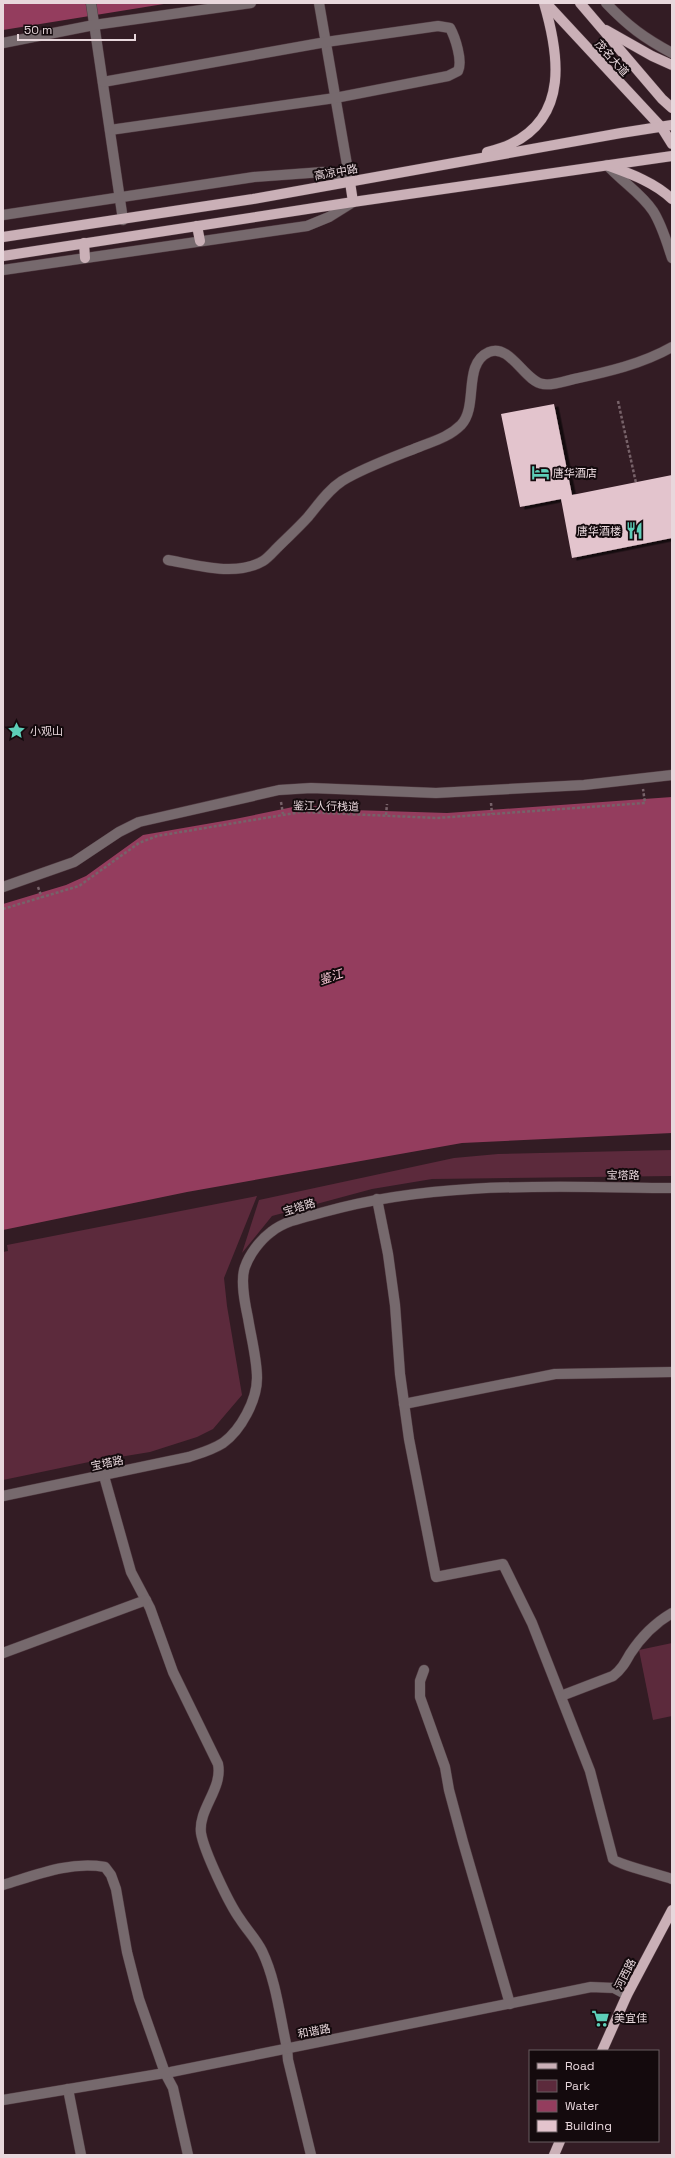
<svg xmlns="http://www.w3.org/2000/svg" width="675" height="2158" font-family="'Space Grotesk','Noto Sans SC',sans-serif">
	<defs>
		<filter id="shadow"><feDropShadow dx="4.5" dy="2.5" stdDeviation="0" flood-color="#0009"/></filter>
	</defs>
	<rect width="100%" height="100%" fill="#331c24"/>
	<g fill="#5c2a3c">
		<path d="M672 1150V1176L432 1179 372 1189 272 1216 242 1253 259 1200 454 1158 498 1154Z"/>
		<path d="M257 1196 224 1278 227 1306 242 1395 213 1429 197 1437 150 1452 89 1462 3 1480V1252L8 1251 7 1245Z"/>
		<path d="M672 1643V1716L653 1720 639 1650Z"/>
	</g>
	<g fill="#943d5e">
		<path d="M3 3H170L3 30Z"/>
		<path d="M672 797V1133L462 1143 187 1192 3 1230V904L66 885 86 876 143 835 235 819 293 807 322 806 352 810 447 813Z"/>
	</g>
	<path fill="#e3c4cd" filter="url(#shadow)" d="M554 404 572 495 672 475V538L572 558 561 499 520 507 501 414Z"/>
	<g fill="none" stroke-linecap="round" stroke-linejoin="round">
		<defs>
			<g id="minor">
				<path d="M91 3 123 220"/>
				<path d="M319 3 350 182"/>
				<path d="M606 3C628 26 644 38 672 53"/>
				<path d="M3 43 94 25 251 3"/>
				<path d="M103 82 326 42 438 26 450 28C455 37 463 61 458 71L448 76 335 98 110 130"/>
				<path d="M607 165C621 181 641 193 653 211 662 225 667 243 672 258"/>
				<path d="M3 215 254 177 323 172 338 175 350 182"/>
				<path d="M3 270 307 226 329 217 353 202"/>
				<path d="M168 560C196 565 236 577 263 561 268 558 273 552 277 548 287 538 298 528 308 517 318 505 328 490 342 481 365 467 394 457 419 447 434 441 449 437 461 425 479 406 462 364 489 352 510 343 525 382 543 384 552 386 565 381 574 379 607 372 642 364 672 347"/>
				<path d="M3 887 74 862 119 832 139 822 279 790 311 788 436 793 584 785 672 775"/>
				<path d="M377 1199 388 1254 395 1305 400 1374 409 1439 436 1577 503 1564 532 1623 590 1771 613 1859C617 1864 661 1875 672 1879"/>
				<path d="M404 1404 555 1374 672 1372"/>
				<path d="M104 1476 131 1572 150 1608 173 1672 218 1764C223 1789 198 1809 201 1833 204 1851 229 1904 240 1919 247 1930 256 1939 262 1951 276 1980 280 2017 287 2048L288 2060 311 2155"/>
				<path d="M3 1496 189 1457C201 1453 212 1450 223 1443 241 1430 257 1400 257 1378 257 1359 251 1337 248 1318 245 1304 240 1280 245 1267 249 1255 260 1240 271 1232 286 1220 306 1217 324 1212 438 1180 555 1187 672 1188"/>
				<path d="M3 1653 146 1600"/>
				<path d="M424 1670 420 1681V1697L445 1767 449 1790 463 1842 510 2004"/>
				<path d="M561 1696 613 1676C621 1670 625 1663 630 1654 641 1637 655 1623 672 1613"/>
				<path d="M3 1885C36 1875 69 1861 105 1867L111 1875 116 1889 127 1952 139 1999 165 2073 173 2088 188 2155"/>
				<path d="M68 2089 81 2155"/>
				<path d="M3 2100 171 2072 591 1987 614 1988 627 1995"/>
			</g>
			<g id="major">
				<path d="M546 3 662 128 672 144"/>
				<path d="M580 3 662 99 672 108"/>
				<path d="M606 30 652 56 672 65"/>
				<path d="M487 152C495 150 503 148 511 144 569 116 559 54 544 3"/>
				<path d="M609 166C631 174 654 182 672 199"/>
				<path d="M350 182 353 202"/>
				<path d="M197 226 200 241"/>
				<path d="M3 237 253 199 621 133 672 125"/>
				<path d="M84 243 85 258"/>
				<path d="M3 256 353 202 672 156"/>
				<path d="M602 2051 627 1995 672 1910"/>
				<path d="M554 2155 560 2141"/>
			</g>
		</defs>
		<use href="#minor" stroke="#503a41" stroke-width="11"/>
		<use href="#major" stroke="#503a41" stroke-width="11"/>
		<g stroke="#776269" stroke-width="2.5" stroke-dasharray="3 2" stroke-linecap="butt">
			<path d="M618 401 636 483"/>
			<path d="M281 802 283 814"/>
			<path d="M491 803 492 814"/>
			<path d="M386 815 387 804"/>
			<path d="M38 887 42 898"/>
			<path d="M3 909 79 886 139 843 157 836 301 812 437 818 645 803 643 789"/>
		</g>
		<use href="#minor" stroke="#76696d" stroke-width="10"/>
		<use href="#major" stroke="#cab0b7" stroke-width="10"/>
	</g>
	<defs>
		<symbol id="hotel-bare" viewBox="-9 -9 18 18"><path d="M-6-4.5h1.5V1H6V5H4.5V3h-9V5H-6ZM-4 0a1.8 1.8 0 1 1 3.6 0ZM.5 0V-2.5h3Q6-2.5 6 0Z" fill="#5dceb8" stroke="#140a0d" stroke-width="2.5" paint-order="stroke"/></symbol>
		<symbol id="restaurant-bare" viewBox="-9 -9 18 18"><path d="M-5-6h1v4h1v-4h1v4h1v-4h1v5L-1.5 .5V6h-2V.5L-5-1ZM5-6V6H3V1.5H1.5Q1.5-4 5-6Z" fill="#5dceb8" stroke="#140a0d" stroke-width="2.5" paint-order="stroke"/></symbol>
		<symbol id="sight-bare" viewBox="-9 -9 18 18"><path d="M0-6L1.8-2.2L6-1.7L2.9 1.2L3.7 5.4L0 3.3L-3.7 5.4L-2.9 1.2L-6-1.7L-1.8-2.2Z" fill="#5dceb8" stroke="#140a0d" stroke-width="2.5" paint-order="stroke"/></symbol>
		<symbol id="supermarket-bare" viewBox="-9 -9 18 18"><path d="M-6-5.5h2.5l.6 2H6L4.5 2H-2.5L-4.4-4H-6ZM-1.5 3.2a1.3 1.3 0 1 0 .1 0ZM3 3.2a1.3 1.3 0 1 0 .1 0Z" fill="#5dceb8" stroke="#140a0d" stroke-width="2.5" paint-order="stroke"/></symbol>
	</defs>
	<g fill-rule="evenodd">
		<use href="#hotel-bare" x="528" y="460" width="25" height="25"/>
		<use href="#restaurant-bare" x="622" y="518" width="25" height="25"/>
		<use href="#sight-bare" x="4" y="718" width="25" height="25"/>
		<use href="#supermarket-bare" x="588" y="2006" width="25" height="25"/>
	</g>
	<g text-anchor="middle" dominant-baseline="central" stroke-width="4" stroke-linejoin="round" paint-order="stroke">
		<g font-size="11" fill="#e8d7dc" stroke="#140a0d">
			<text transform="translate(612 58) rotate(48)">茂名大道</text>
			<text transform="translate(336 172) rotate(-10)">高凉中路</text>
			<text transform="translate(326 806) rotate(1)">鉴江人行栈道</text>
			<text transform="translate(623 1175) rotate(1)">宝塔路</text>
			<text transform="translate(299 1207) rotate(-17)">宝塔路</text>
			<text transform="translate(107 1463) rotate(-12)">宝塔路</text>
			<text transform="translate(625 1974) rotate(-63)">河西路</text>
			<text transform="translate(314 2031) rotate(-11)">和谐路</text>
		</g>
		<g font-size="11" fill="#e8d7dc" stroke="#140a0d" text-anchor="start">
			<text x="553" y="473">唐华酒店</text>
			<text x="621" y="531" text-anchor="end">唐华酒楼</text>
			<text x="30" y="731">小观山</text>
			<text x="614" y="2018">美宜佳</text>
		</g>
		<g font-size="12" font-style="italic" fill="#fecbda" stroke="#140a0d">
			<text transform="translate(331 977) rotate(-18)">鉴江</text>
		</g>
	</g>
	<rect width="675" height="2158" fill="none" stroke="#e8d7dc" stroke-width="8"/>
	<rect x="529" y="2050" width="130" height="92" fill="#140a0d" stroke="#695c60"/>
	<rect x="537" y="2063" width="20" height="6" fill="#cab0b7" stroke="#695c60"/>
	<text x="565" y="2070" font-size="12" fill="#e8d7dc">Road</text>
	<rect x="537" y="2080" width="20" height="12" fill="#5c2a3c" stroke="#695c60"/>
	<text x="565" y="2090" font-size="12" fill="#e8d7dc">Park</text>
	<rect x="537" y="2100" width="20" height="12" fill="#943d5e" stroke="#695c60"/>
	<text x="565" y="2110" font-size="12" fill="#e8d7dc">Water</text>
	<rect x="537" y="2120" width="20" height="12" fill="#e3c4cd" stroke="#695c60"/>
	<text x="565" y="2130" font-size="12" fill="#e8d7dc">Building</text>
	<path d="M18 34v6h117v-6" fill="none" stroke="#e8d7dc" stroke-width="2"/>
	<text x="24" y="34" font-size="12" fill="#e8d7dc" stroke="#140a0d" stroke-width="3" paint-order="stroke">50 m</text>
</svg>
